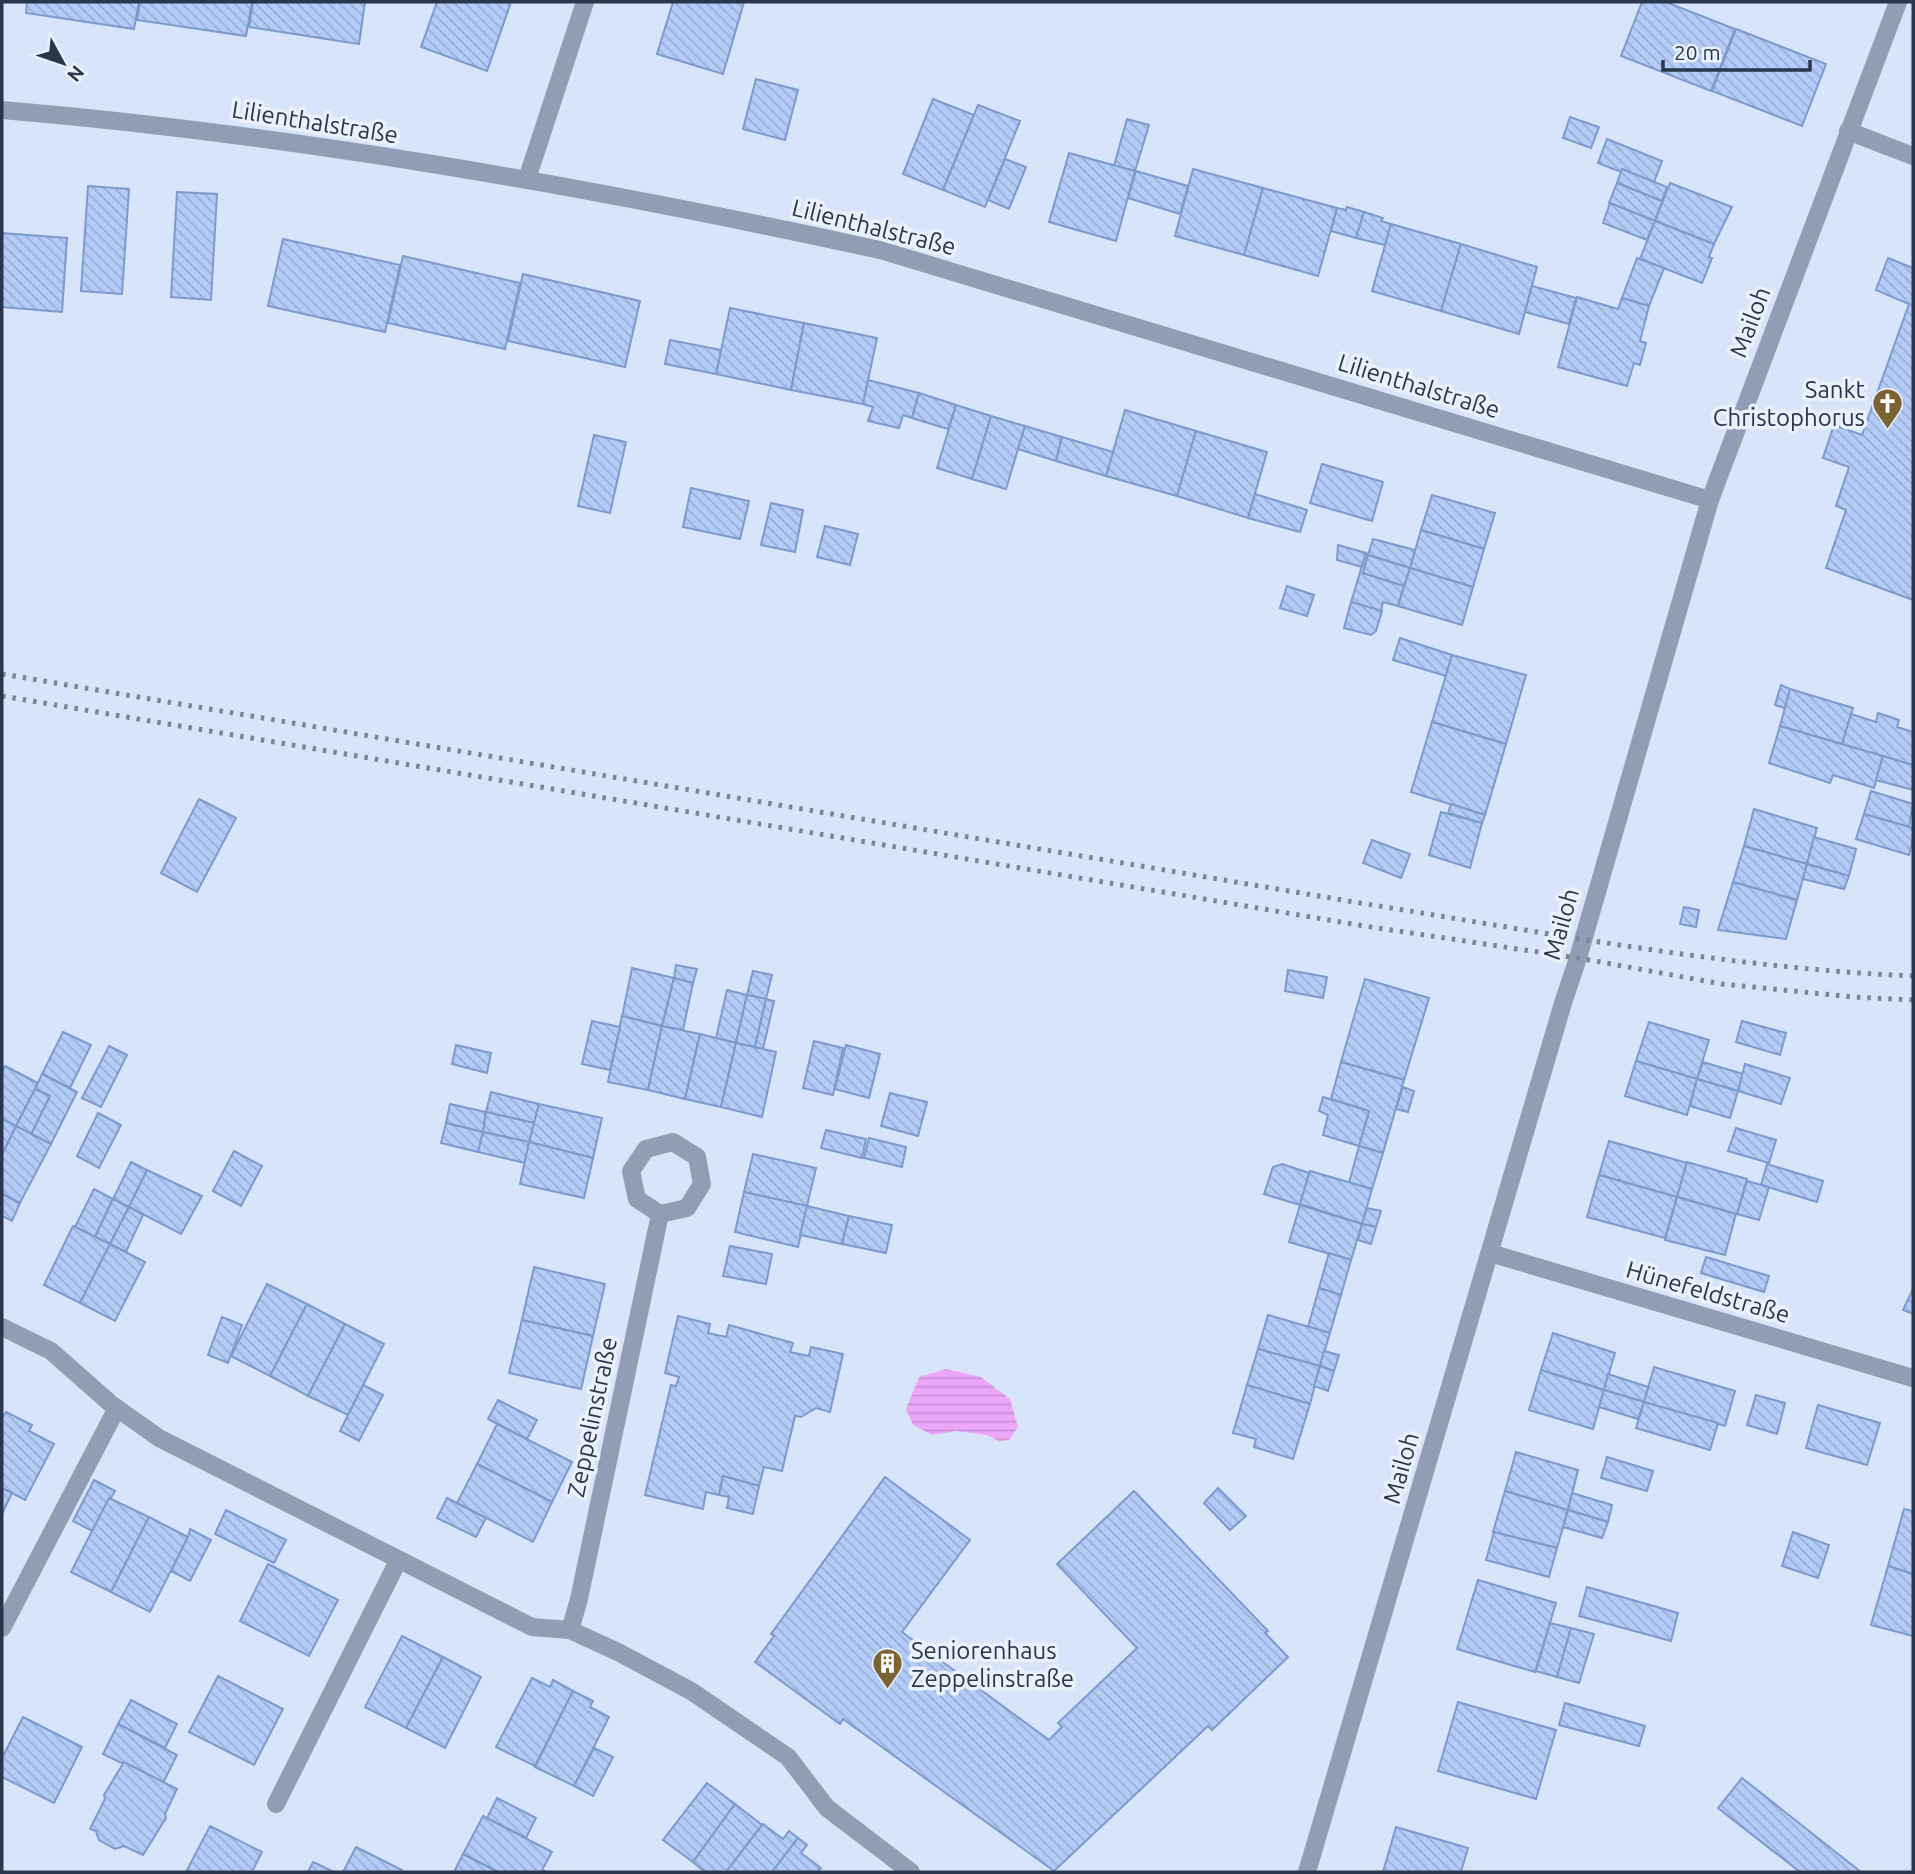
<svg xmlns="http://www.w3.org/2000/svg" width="1915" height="1874" font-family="Ubuntu,sans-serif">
	<defs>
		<pattern id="water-rules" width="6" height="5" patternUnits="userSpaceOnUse" patternTransform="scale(1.75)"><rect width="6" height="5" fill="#eda7f8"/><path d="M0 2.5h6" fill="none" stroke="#cb90d6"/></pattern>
		<pattern id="building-back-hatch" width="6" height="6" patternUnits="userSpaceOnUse" patternTransform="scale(1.75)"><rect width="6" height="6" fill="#b3cbf7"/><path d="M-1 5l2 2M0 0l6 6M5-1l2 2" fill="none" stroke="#9aafd5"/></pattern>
	</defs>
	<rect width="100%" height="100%" fill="#d7e4fa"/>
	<path fill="url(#water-rules)" d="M946 1369 981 1377 1010 1399 1018 1427 1009 1440 999 1441 987 1435 956 1431 932 1435 913 1425 906 1409 919 1377Z"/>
	<g fill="url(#building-back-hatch)" stroke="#7d9acd" stroke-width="2">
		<path d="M27 2H139L134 29 26 13Z"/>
		<path d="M140 2H252L246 36 137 20Z"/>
		<path d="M253 2H365L359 44 249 27Z"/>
		<path d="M437 2H511L487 71 421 47Z"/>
		<path d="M673 2H744L723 74 657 54Z"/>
		<path d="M1642 2H1666L1735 29 1711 91 1621 56Z"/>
		<path d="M1736 29 1826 64 1802 126 1712 91Z"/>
		<path d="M756 79 798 90 785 140 743 129Z"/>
		<path d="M933 99 974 115 943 190 903 174Z"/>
		<path d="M978 105 1020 121 985 207 943 190Z"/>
		<path d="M1570 117 1599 127 1591 148 1563 138Z"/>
		<path d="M1127 119 1149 125 1135 171 1114 166Z"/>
		<path d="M1607 139 1662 161 1654 182 1622 169 1621 172 1598 163Z"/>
		<path d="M1069 153 1135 171 1116 241 1049 222Z"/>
		<path d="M1005 159 1026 167 1009 209 988 200Z"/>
		<path d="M1193 169 1263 188 1244 255 1175 236Z"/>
		<path d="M1622 169 1667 187 1662 201 1617 183Z"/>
		<path d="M1136 171 1188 186 1180 214 1128 198Z"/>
		<path d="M1617 183 1662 201 1655 221 1609 203Z"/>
		<path d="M1670 183 1732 207 1714 244 1655 221Z"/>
		<path d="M88 186 129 189 122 294 81 291Z"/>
		<path d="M1263 188 1337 208 1318 276 1244 255Z"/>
		<path d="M177 192 217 194 211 300 171 297Z"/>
		<path d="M1610 203 1655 221 1647 240 1603 223Z"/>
		<path d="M1347 207 1364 212 1356 238 1331 231 1337 208 1346 210Z"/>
		<path d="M1364 212 1383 218 1381 221 1391 224 1385 245 1356 238Z"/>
		<path d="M1655 221 1714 244 1709 257 1712 258 1702 283 1640 259Z"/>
		<path d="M1391 224 1461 244 1441 311 1372 291Z"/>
		<path d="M2 233 67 238 62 312 2 307Z"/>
		<path d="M283 239 400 265 385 332 268 306Z"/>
		<path d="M1461 244 1537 267 1519 334 1441 311Z"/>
		<path d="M403 256 520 283 505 349 388 323Z"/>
		<path d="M1637 258 1664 268 1649 306 1622 298Z"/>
		<path d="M1888 258 1913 268V600L1826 568 1846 510 1836 506 1849 467 1823 458 1834 425 1862 435 1909 304 1876 290Z"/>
		<path d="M523 274 640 301 625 367 508 341Z"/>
		<path d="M1532 286 1576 298 1569 324 1525 312Z"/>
		<path d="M1577 297 1618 309 1622 298 1649 306 1640 341 1646 343 1640 365 1634 363 1627 386 1558 367Z"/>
		<path d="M730 308 804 323 791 390 716 374Z"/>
		<path d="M804 323 877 338 863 404 791 390Z"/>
		<path d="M670 340 721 350 716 374 665 364Z"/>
		<path d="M868 380 919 393 912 418 903 415 899 428 868 421 873 407 863 404Z"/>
		<path d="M919 393 956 405 948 429 912 418Z"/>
		<path d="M956 405 991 416 972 479 937 468Z"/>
		<path d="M1125 410 1196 431 1177 496 1106 476Z"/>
		<path d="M991 416 1025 426 1006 489 972 479Z"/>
		<path d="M1025 426 1062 437 1056 461 1018 449Z"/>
		<path d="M1196 431 1267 452 1248 518 1177 496Z"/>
		<path d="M594 435 626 442 610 513 578 506Z"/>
		<path d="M1062 437 1113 452 1106 476 1056 461Z"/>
		<path d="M1322 464 1383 482 1372 521 1310 503Z"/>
		<path d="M691 488 749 501 740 539 683 527Z"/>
		<path d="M1255 494 1307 510 1300 532 1248 518Z"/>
		<path d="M1432 495 1495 513 1484 549 1421 530Z"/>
		<path d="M771 503 803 510 795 552 761 545Z"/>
		<path d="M825 526 858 534 850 565 817 557Z"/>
		<path d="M1421 530 1484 549 1473 587 1410 568Z"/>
		<path d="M1373 539 1415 550 1410 568 1368 555Z"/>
		<path d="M1338 545 1366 553 1362 567 1337 560Z"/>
		<path d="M1366 553 1368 555 1363 573 1404 586 1398 606 1383 602 1381 611 1351 602Z"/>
		<path d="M1368 555 1410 568 1404 586 1363 573Z"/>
		<path d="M1410 568 1473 587 1462 625 1398 606Z"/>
		<path d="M1287 586 1314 595 1307 616 1280 608Z"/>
		<path d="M1351 602 1382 611 1376 631 1371 635 1344 628Z"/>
		<path d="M1400 638 1452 655 1446 676 1393 660Z"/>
		<path d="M1452 655 1526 675 1506 744 1432 722Z"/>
		<path d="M1781 685 1790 689 1785 708 1775 705Z"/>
		<path d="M1790 689 1853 708 1842 744 1780 726Z"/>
		<path d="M1878 713 1899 720 1897 727 1913 732V766L1842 744 1851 714 1876 722Z"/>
		<path d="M1432 722 1506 744 1485 815 1411 792Z"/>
		<path d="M1780 726 1883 756 1874 788 1833 775 1830 783 1769 763Z"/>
		<path d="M1883 756 1913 765V790L1876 780Z"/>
		<path d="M1871 791 1913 804 1909 827 1864 814Z"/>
		<path d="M199 799 236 818 197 892 161 873Z"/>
		<path d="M1451 804 1485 815 1482 823 1448 813Z"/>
		<path d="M1754 809 1817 828 1807 864 1744 846Z"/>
		<path d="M1441 812 1482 823 1470 868 1429 855Z"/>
		<path d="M1864 814 1913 828V839L1909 855 1856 839Z"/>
		<path d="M1814 837 1856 849 1849 876 1807 864Z"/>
		<path d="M1372 840 1410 854 1401 878 1363 863Z"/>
		<path d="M1744 846 1807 864 1797 900 1733 882Z"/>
		<path d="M1807 864 1849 876 1844 889 1803 879Z"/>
		<path d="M1733 882 1797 900 1786 939 1718 930Z"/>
		<path d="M1684 907 1699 910 1696 927 1680 924Z"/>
		<path d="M676 965 697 969 693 983 674 978Z"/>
		<path d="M632 968 674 978 662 1026 622 1016 620 1027Z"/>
		<path d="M1288 970 1327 977 1323 998 1285 991Z"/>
		<path d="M753 971 772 975 766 999 747 995Z"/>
		<path d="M674 978 693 983 683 1030 662 1026Z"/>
		<path d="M1365 979 1429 998 1404 1080 1341 1062Z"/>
		<path d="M727 990 747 995 736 1043 716 1038Z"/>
		<path d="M747 995 766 999 755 1047 736 1043Z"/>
		<path d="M766 999 774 1001 763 1049 755 1047Z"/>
		<path d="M622 1016 662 1026 648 1090 608 1082Z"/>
		<path d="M592 1021 620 1027 610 1070 582 1064Z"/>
		<path d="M1742 1021 1786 1033 1780 1055 1736 1042Z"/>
		<path d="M1649 1022 1709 1040 1697 1079 1636 1061Z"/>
		<path d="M662 1026 700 1034 685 1099 648 1090Z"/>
		<path d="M63 1032 91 1045 70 1088 42 1074Z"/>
		<path d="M700 1034 736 1043 721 1107 685 1099Z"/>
		<path d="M814 1041 843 1048 833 1095 803 1088Z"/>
		<path d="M736 1043 776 1052 762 1117 721 1107Z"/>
		<path d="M456 1045 491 1053 487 1073 452 1064Z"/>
		<path d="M846 1045 880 1054 869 1098 835 1089Z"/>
		<path d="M109 1046 127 1055 101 1107 82 1098Z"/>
		<path d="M1636 1061 1697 1079 1687 1115 1625 1096Z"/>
		<path d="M1341 1062 1404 1080 1383 1153 1359 1146 1369 1111 1331 1099Z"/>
		<path d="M1703 1062 1743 1074 1738 1091 1697 1079Z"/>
		<path d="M1745 1064 1790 1078 1781 1104 1738 1091Z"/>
		<path d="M5 1066 38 1083 16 1126 2 1119V1072Z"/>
		<path d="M42 1074 77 1092 51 1144 31 1134 50 1096 35 1089Z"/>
		<path d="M1697 1079 1738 1091 1730 1118 1690 1106Z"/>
		<path d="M1403 1087 1414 1091 1408 1112 1396 1109Z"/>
		<path d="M35 1089 50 1096 31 1134 16 1126Z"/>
		<path d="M491 1092 539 1104 534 1123 486 1112Z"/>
		<path d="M890 1093 927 1102 918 1136 881 1126Z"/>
		<path d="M1323 1097 1369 1111 1359 1146 1323 1135 1328 1115 1319 1111Z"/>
		<path d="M450 1104 486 1112 483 1132 446 1123Z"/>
		<path d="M539 1104 602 1118 593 1158 529 1142Z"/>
		<path d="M486 1112 534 1123 529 1142 483 1132Z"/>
		<path d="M98 1113 121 1125 99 1168 77 1156Z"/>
		<path d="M2 1119 16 1126 2 1155Z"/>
		<path d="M446 1123 483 1132 478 1152 441 1143Z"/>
		<path d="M16 1126 51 1144 20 1203 2 1194V1155Z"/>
		<path d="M1736 1128 1776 1140 1769 1163 1728 1151Z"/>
		<path d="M826 1130 866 1139 862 1158 821 1148Z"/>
		<path d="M483 1132 529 1142 525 1163 478 1152Z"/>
		<path d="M869 1138 906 1147 902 1167 864 1158Z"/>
		<path d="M1609 1141 1687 1163 1677 1197 1599 1175Z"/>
		<path d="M529 1142 593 1158 584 1198 520 1184Z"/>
		<path d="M1359 1146 1383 1153 1372 1189 1349 1183Z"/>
		<path d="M234 1151 262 1166 241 1206 213 1191Z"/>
		<path d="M753 1154 816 1168 807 1206 744 1192Z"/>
		<path d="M131 1162 147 1170 129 1207 113 1199Z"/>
		<path d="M1687 1162 1747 1179 1737 1214 1677 1197Z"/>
		<path d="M1282 1164 1309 1173 1300 1205 1264 1194 1273 1167Z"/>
		<path d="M1767 1164 1823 1181 1817 1202 1761 1185Z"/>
		<path d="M147 1170 202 1196 181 1234 129 1207Z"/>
		<path d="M1310 1171 1372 1189 1362 1224 1300 1204Z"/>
		<path d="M1599 1175 1677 1197 1665 1238 1587 1217Z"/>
		<path d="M1747 1181 1769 1187 1759 1220 1737 1214Z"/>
		<path d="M94 1189 113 1199 95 1237 75 1227Z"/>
		<path d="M744 1192 807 1206 798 1247 735 1232Z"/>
		<path d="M2 1194 20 1203 12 1221 2 1216Z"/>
		<path d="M1677 1197 1736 1214 1725 1255 1665 1240Z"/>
		<path d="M113 1199 129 1207 110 1244 95 1237Z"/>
		<path d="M1300 1205 1362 1224 1351 1260 1289 1242Z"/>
		<path d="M807 1206 849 1216 842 1244 800 1235Z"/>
		<path d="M129 1207 143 1215 126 1252 110 1244Z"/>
		<path d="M1367 1208 1381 1211 1376 1227 1362 1224Z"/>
		<path d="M849 1216 892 1225 886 1253 842 1244Z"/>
		<path d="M1362 1224 1376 1227 1371 1244 1358 1240Z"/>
		<path d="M73 1226 110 1244 80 1303 44 1285Z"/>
		<path d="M110 1244 145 1262 115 1321 80 1303Z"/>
		<path d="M730 1246 772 1254 766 1284 723 1276Z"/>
		<path d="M1329 1253 1351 1260 1341 1295 1319 1288Z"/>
		<path d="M1706 1257 1769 1276 1764 1292 1701 1273Z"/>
		<path d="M534 1267 605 1284 593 1336 522 1320Z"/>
		<path d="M267 1284 307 1304 270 1376 231 1356Z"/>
		<path d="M1319 1288 1341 1295 1330 1333 1308 1327Z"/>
		<path d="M1913 1289V1314L1903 1310Z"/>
		<path d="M307 1304 345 1324 308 1396 270 1376Z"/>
		<path d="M1268 1315 1330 1333 1320 1366 1258 1349Z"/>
		<path d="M678 1316 710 1324 708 1333 726 1337 729 1325 793 1343 790 1352 809 1356 811 1347 843 1354 830 1412 816 1408 801 1417 795 1416 782 1471 764 1467 759 1486 723 1476 719 1495 706 1492 703 1509 645 1495 671 1385 676 1386 679 1377 665 1373Z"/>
		<path d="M222 1317 242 1325 228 1363 208 1355Z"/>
		<path d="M522 1320 593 1336 581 1389 509 1373Z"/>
		<path d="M345 1324 384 1344 348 1415 308 1396Z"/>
		<path d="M1553 1333 1615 1353 1604 1390 1541 1370Z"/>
		<path d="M1258 1349 1320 1366 1310 1404 1247 1385Z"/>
		<path d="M1324 1351 1339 1355 1334 1371 1320 1366Z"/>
		<path d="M1320 1366 1334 1371 1328 1391 1314 1386Z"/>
		<path d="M1654 1367 1735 1391 1725 1426 1644 1402Z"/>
		<path d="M1541 1370 1604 1390 1593 1429 1529 1410Z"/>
		<path d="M1608 1374 1648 1387 1644 1402 1604 1390Z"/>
		<path d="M363 1385 383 1395 359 1441 340 1431Z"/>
		<path d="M1247 1385 1310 1404 1293 1459 1254 1447 1256 1439 1233 1433Z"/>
		<path d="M1604 1390 1644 1402 1638 1419 1599 1407Z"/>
		<path d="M1756 1395 1785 1403 1777 1434 1747 1425Z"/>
		<path d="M498 1400 537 1420 527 1439 488 1419Z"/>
		<path d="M1644 1402 1718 1423 1710 1450 1636 1428Z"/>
		<path d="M1818 1405 1880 1423 1867 1465 1806 1448Z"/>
		<path d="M6 1412 32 1425 29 1431 54 1444 25 1500 2 1488V1418Z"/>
		<path d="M497 1424 572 1462 552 1502 477 1464Z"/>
		<path d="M1516 1452 1578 1470 1568 1510 1505 1491Z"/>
		<path d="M1607 1457 1653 1471 1647 1491 1601 1478Z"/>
		<path d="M477 1464 552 1502 533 1542 457 1503Z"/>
		<path d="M723 1476 759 1486 753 1514 727 1508 729 1497 719 1495Z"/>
		<path d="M885 1477 970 1540 902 1632 1049 1740 1062 1727 1058 1723 1137 1648 1057 1564 1134 1491 1268 1631 1265 1633 1288 1657 1212 1730 1208 1726 1054 1871 843 1719 840 1724 755 1662 774 1636 771 1634Z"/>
		<path d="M94 1480 115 1491 92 1531 73 1521Z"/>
		<path d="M2 1488 12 1493 2 1514Z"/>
		<path d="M1218 1488 1246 1516 1230 1530 1204 1503Z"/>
		<path d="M1505 1491 1568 1510 1557 1548 1493 1532Z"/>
		<path d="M1572 1493 1612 1505 1608 1522 1568 1510Z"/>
		<path d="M109 1498 149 1517 111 1592 71 1572Z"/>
		<path d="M447 1498 486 1518 476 1537 437 1518Z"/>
		<path d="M1904 1509 1913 1511V1574L1888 1566Z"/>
		<path d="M226 1510 286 1540 274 1563 215 1534Z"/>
		<path d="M1568 1510 1608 1522 1602 1538 1563 1527Z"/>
		<path d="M149 1517 188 1537 150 1612 111 1592Z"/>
		<path d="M190 1529 211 1540 190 1581 171 1571 188 1537Z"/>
		<path d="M1494 1532 1557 1548 1549 1577 1486 1560Z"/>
		<path d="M1793 1532 1829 1545 1818 1578 1782 1566Z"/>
		<path d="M268 1564 338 1600 309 1656 240 1621Z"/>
		<path d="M1888 1566 1913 1574V1636L1871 1625Z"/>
		<path d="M1478 1580 1556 1603 1535 1672 1457 1649Z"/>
		<path d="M1587 1587 1678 1613 1671 1641 1579 1616Z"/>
		<path d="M1550 1623 1571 1628 1557 1677 1536 1671Z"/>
		<path d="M1571 1628 1594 1634 1579 1683 1557 1677Z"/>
		<path d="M402 1636 443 1657 406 1728 365 1707Z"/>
		<path d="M443 1657 481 1677 445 1748 406 1728Z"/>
		<path d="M218 1676 283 1709 254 1765 189 1732Z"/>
		<path d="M532 1678 550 1687 553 1680 573 1691 535 1766 496 1747Z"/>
		<path d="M573 1691 593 1701 590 1707 609 1717 574 1786 535 1767Z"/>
		<path d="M131 1700 177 1724 165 1748 118 1724Z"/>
		<path d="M1458 1702 1556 1730 1536 1799 1438 1771Z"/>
		<path d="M1565 1703 1645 1726 1639 1746 1559 1725Z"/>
		<path d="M23 1717 82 1747 54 1803 2 1777V1758Z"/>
		<path d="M118 1724 177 1755 163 1783 103 1754Z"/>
		<path d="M594 1748 613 1757 593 1796 574 1786Z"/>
		<path d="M124 1762 177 1789 165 1814 166 1818 143 1855 124 1846 115 1849 99 1840 96 1831 90 1829 105 1799 104 1795Z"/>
		<path d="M1742 1778 1861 1872H1800L1718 1808Z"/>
		<path d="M707 1783 735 1804 693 1862 663 1840Z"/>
		<path d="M497 1798 536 1818 526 1838 487 1818Z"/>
		<path d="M735 1804 762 1825 726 1872H705L693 1862Z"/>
		<path d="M483 1816 552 1852 542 1870 547 1872H498L463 1854Z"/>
		<path d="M763 1824 783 1839 789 1831 798 1838 772 1872H726Z"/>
		<path d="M210 1826 262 1852 252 1872H186Z"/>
		<path d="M1396 1827 1468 1848 1461 1872H1383Z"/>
		<path d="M798 1838 807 1845 801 1853 821 1868 817 1872H772Z"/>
		<path d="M356 1847 402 1870 400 1872H343Z"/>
		<path d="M463 1854 498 1872H454Z"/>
		<path d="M313 1862 334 1872H308Z"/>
	</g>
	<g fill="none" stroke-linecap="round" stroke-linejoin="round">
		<g stroke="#909db5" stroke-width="18">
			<path d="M2 110C298 135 590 187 880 250L1710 500"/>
			<path d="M1848 131 1913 156"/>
			<path d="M527 179 585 2"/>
			<path d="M673 1142 697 1157 702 1184 687 1208 660 1214 637 1199 631 1171 646 1149Z"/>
			<path d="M1490 1253 1913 1378"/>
			<path d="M2 1327 51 1351 111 1404 159 1438 532 1627 570 1630 618 1652 691 1691 788 1757 827 1808 911 1872"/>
			<path d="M2 1628 117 1408"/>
			<path d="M570 1630 579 1599 660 1214"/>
			<path d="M276 1804 398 1561"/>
			<path d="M1307 1872 1563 1003 1578 958 1710 500 1898 2"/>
		</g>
		<g stroke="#79859b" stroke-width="5" stroke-dasharray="3.5 7" stroke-linecap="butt">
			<path d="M2 674 1360 903C1543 932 1727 968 1913 976"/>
			<path d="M2 696 1358 925 1578 958 1722 984 1854 997 1913 1000"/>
		</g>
	</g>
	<defs>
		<symbol id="church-pin" viewBox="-11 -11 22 30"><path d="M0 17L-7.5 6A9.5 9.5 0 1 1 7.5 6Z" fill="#7c6334" stroke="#eaf1fc"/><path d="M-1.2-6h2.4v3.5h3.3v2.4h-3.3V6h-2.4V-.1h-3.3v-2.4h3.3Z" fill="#fff"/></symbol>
		<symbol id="building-pin" viewBox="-11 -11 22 30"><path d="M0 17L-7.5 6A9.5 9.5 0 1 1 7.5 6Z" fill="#7c6334" stroke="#eaf1fc"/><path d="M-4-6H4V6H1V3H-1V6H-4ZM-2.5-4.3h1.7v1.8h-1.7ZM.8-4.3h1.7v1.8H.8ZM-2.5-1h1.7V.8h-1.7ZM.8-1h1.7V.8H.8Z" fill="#fff"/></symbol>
	</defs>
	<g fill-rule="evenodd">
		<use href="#church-pin" x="1870" y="386" width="35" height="47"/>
		<use href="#building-pin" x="870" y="1646" width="35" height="47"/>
	</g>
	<g text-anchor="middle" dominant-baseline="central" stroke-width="7" stroke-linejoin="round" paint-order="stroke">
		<g font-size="24" fill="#2a364c" stroke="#eaf1fc">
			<text transform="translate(315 122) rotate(9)">Lilienthalstraße</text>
			<text transform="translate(874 227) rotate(14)">Lilienthalstraße</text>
			<text transform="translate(1750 322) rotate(-69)">Mailoh</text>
			<text transform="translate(1419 386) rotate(17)">Lilienthalstraße</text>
			<text transform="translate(1561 924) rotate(-74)">Mailoh</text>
			<text transform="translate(1708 1292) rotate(16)">Hünefeldstraße</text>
			<text transform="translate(592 1417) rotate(-78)">Zeppelinstraße</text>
			<text transform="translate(1401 1468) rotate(-74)">Mailoh</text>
		</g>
		<g font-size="24" fill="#2a364c" stroke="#eaf1fc" text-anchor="end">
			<text x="1865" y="389">Sankt<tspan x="1865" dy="28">Christophorus</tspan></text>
			<text x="911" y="1650" text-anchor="start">Seniorenhaus<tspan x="911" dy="28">Zeppelinstraße</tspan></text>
		</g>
	</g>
	<rect width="1915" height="1874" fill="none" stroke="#2a364c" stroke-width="7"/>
	<g transform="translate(63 63) rotate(130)" stroke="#eaf1fc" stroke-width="5" paint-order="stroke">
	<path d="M0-5L12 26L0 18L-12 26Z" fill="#2a364c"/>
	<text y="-10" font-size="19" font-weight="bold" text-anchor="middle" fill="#2a364c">N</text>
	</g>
	<path d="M1663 60v10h147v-10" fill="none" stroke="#2a364c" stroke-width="3.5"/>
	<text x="1674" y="60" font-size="21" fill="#2a364c" stroke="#eaf1fc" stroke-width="5" paint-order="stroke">20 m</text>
</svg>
